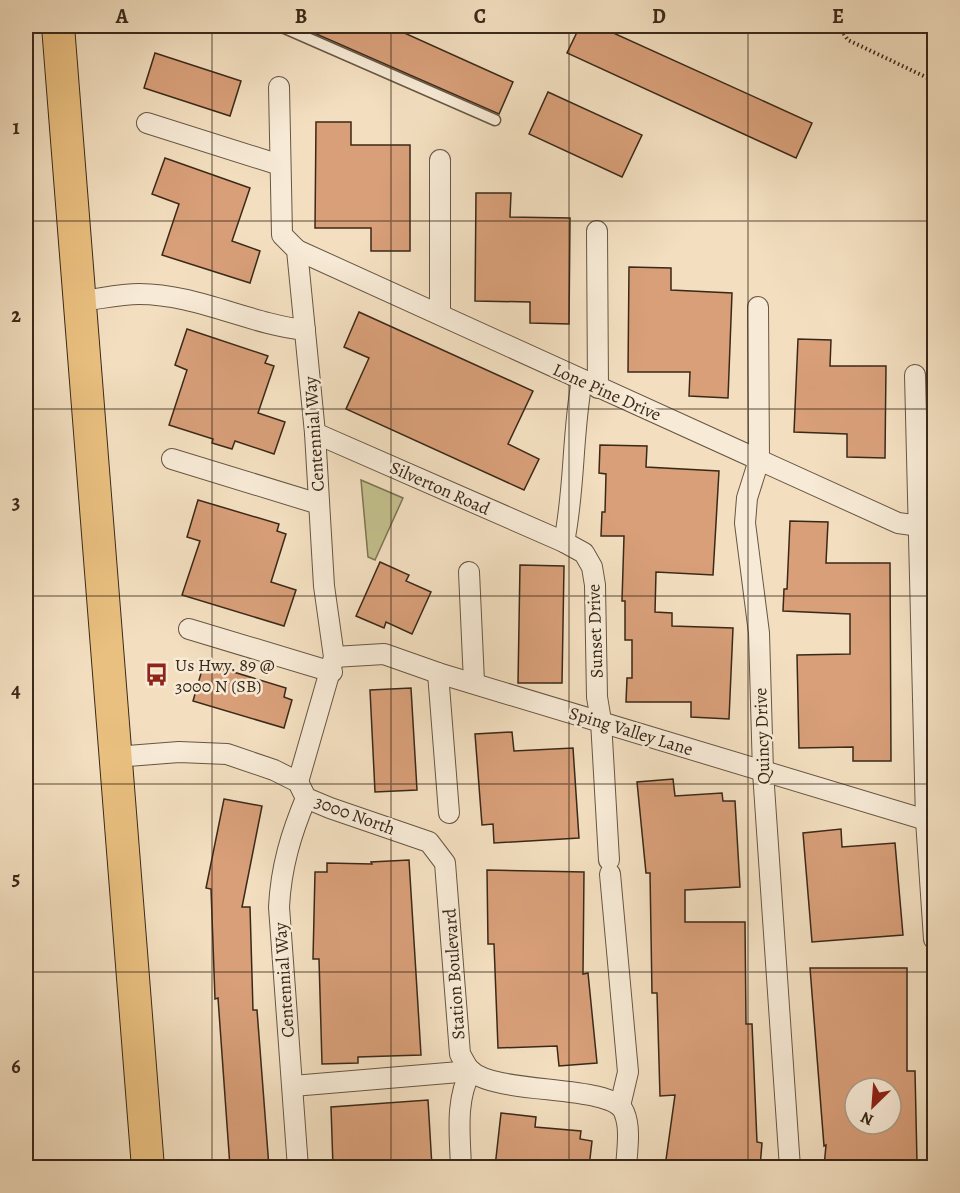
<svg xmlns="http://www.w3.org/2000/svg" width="960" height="1193" font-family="Alegreya,serif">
	<rect width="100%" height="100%" fill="#f3dfc0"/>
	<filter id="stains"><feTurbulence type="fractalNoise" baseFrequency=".00333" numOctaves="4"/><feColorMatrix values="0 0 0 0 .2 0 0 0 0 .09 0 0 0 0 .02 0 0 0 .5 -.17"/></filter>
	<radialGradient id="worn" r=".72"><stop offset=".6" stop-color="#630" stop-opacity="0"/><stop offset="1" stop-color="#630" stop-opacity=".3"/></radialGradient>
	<path fill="#c2c08d" stroke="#7e7453" stroke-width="1.5" d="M361 480 403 498 375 560 368 557Z"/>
	<g fill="#d89f79" stroke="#3a2919" stroke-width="1.5" fill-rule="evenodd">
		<path d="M298 26H389L513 82 499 114Z"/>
		<path d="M580 26H598L812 123 796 158 567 53Z"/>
		<path d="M155 53 241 81 230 116 144 88Z"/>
		<path d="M548 92 642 135 622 177 529 134Z"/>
		<path d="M316 122H351V145H410V251H371V228H315Z"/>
		<path d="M165 158 250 188 232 241 260 251 250 283 162 255 179 204 152 194Z"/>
		<path d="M476 193H511L510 217 570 218 569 324 530 323V302L475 301Z"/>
		<path d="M629 267 671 268V290L732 293 728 398 689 396 690 372H628Z"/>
		<path d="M359 312 533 391 508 444 539 459 524 490 346 409 369 358 344 347Z"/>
		<path d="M187 329 268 356 265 363 274 366 258 413 285 422 274 454 235 441 232 449 212 443 213 439 169 425 187 370 175 365Z"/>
		<path d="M798 339 831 340 830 366H886L885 458 847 457V434L794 432Z"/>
		<path d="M600 445 647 446 646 467 719 471 713 575 656 572 655 612 672 613V626L733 628 729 719 691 717V702H626L627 678H632V640H625V601H622L624 536H601L602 512H605L606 474 599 473Z"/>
		<path d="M198 500 279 524 277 531 286 534 271 582 296 590 284 626 182 595 200 541 187 537Z"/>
		<path d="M790 521 828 522 826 563H890L891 761H853V747L799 748 797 655 850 654V614L783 611 784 589H787Z"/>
		<path d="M380 562 409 575 406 581 431 592 412 634 386 622 384 628 356 616Z"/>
		<path d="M520 565 564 566 562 683H518Z"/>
		<path d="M204 663 286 688 284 697 292 700 284 728 193 701Z"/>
		<path d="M411 688 417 790 375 792 370 690Z"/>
		<path d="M512 732 514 751 573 748 579 838 494 843 493 824 482 825 475 734Z"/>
		<path d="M673 779 675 796 722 793 723 801H735L740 887 685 890V922H745L746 1024H752L757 1142 762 1143 760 1167H665L675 1095 660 1096 657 993H652L650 873H646L637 782Z"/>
		<path d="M224 799 262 806 242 907H250L253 1010H257L269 1167H230L218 998 215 999 211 889 206 888Z"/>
		<path d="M841 829 842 847 895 843 903 935 812 942 803 833Z"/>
		<path d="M409 860 421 1055 358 1057V1063L322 1064 319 959H313L315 872H327V863L372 864 371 862Z"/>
		<path d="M487 870 584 872 583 974 588 973 597 1063 559 1066 557 1046 498 1048 494 944H488Z"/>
		<path d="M810 968H907V1071H915L917 1162 860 1163 859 1167H824L826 1145 824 1146ZM855 1088H891V1124H855Z"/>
		<path d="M428 1100 432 1167H333L331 1107Z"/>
		<path d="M501 1113 536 1117 535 1127 581 1131 580 1139 592 1141 589 1167H495Z"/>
	</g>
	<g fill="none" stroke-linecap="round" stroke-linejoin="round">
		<defs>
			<path id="service" d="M280 26 495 120"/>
			<g id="minor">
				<path d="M279 87 282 235 297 250 315 433 324 586 334 657 298 782"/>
				<path d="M147 123 280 165"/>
				<path d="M440 160V313"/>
				<path d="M597 231 598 388"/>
				<path d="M297 250 898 523 920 526"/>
				<path d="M80 301C99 299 120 294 139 294 196 294 249 324 305 330"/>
				<path d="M758 307 759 460 747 498 745 523 759 633 763 772 790 1168"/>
				<path d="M915 375 926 820 934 939"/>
				<path d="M582 380C572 434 575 489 564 542L584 553 592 567 595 585 597 697 601 721 609 860"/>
				<path d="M315 433 564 542"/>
				<path d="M172 459 319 504"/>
				<path d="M469 572 474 682"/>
				<path d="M189 629 332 672"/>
				<path d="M334 657 384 654 438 673 926 820"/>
				<path d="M438 673 449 813"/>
				<path d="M115 757 179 752 227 754 274 770 298 782 306 798 330 808 429 842 445 863 460 1054C463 1059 466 1066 470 1070 496 1096 612 1083 624 1112 631 1128 627 1150 626 1168"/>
				<path d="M610 874 628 1072 620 1106"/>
				<path d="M293 1086 471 1071"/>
				<path d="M298 1168 279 907C281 867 291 834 306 798"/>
				<path d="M461 1168C460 1135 455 1100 471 1071"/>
			</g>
			<path id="primary" d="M58 26 148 1168"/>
		</defs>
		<use href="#service" stroke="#685643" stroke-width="13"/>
		<use href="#minor" stroke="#685643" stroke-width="22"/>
		<use href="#primary" stroke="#3a2919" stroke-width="34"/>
		<g stroke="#3a2919" stroke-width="4" stroke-dasharray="1.5 3" stroke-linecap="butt">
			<path d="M811 26 836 31 853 26"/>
			<path d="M841 30 848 40 934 81"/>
		</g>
		<use href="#service" stroke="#f7ead6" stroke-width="10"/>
		<use href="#minor" stroke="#f7ead6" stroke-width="20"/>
		<use href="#primary" stroke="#eac080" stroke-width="32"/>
	</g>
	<path fill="none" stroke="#3a2919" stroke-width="1.5" stroke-opacity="0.55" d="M212 26V1168M391 26V1168M569 26V1168M748 26V1168M26 221H934M26 409H934M26 596H934M26 784H934M26 972H934"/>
	<defs>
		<symbol id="bus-bare" viewBox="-9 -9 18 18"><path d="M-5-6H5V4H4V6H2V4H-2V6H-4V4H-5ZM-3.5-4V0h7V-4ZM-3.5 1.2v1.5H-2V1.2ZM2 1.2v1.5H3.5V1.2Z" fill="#8f2418" stroke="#f7ead6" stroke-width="2.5" paint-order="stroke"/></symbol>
	</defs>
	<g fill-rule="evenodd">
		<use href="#bus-bare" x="140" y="658" width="33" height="33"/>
	</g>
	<g text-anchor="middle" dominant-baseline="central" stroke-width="5" stroke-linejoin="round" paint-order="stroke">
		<g font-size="18" fill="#3a2919" stroke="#f7ead6">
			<text transform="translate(607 392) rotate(24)">Lone Pine Drive</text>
			<text transform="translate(314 434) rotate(-94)">Centennial Way</text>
			<text transform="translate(440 488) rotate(24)">Silverton Road</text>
			<text transform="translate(595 631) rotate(-92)">Sunset Drive</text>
			<text transform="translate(631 731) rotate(17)">Sping Valley Lane</text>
			<text transform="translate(762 736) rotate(-92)">Quincy Drive</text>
			<text transform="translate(355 815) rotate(20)">3000 North</text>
			<text transform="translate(454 974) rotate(-94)">Station Boulevard</text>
			<text transform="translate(284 980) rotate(-94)">Centennial Way</text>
		</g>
		<g font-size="18" fill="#3a2919" stroke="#f7ead6" text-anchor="start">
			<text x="175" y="665">Us Hwy. 89 @<tspan x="175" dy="21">3000 N (SB)</tspan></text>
		</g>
	</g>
	<rect width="960" height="1193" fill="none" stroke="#f3dfc0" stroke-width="66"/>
	<g transform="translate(873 1106) rotate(205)"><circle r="28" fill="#f7ead6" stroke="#ab9d8a" stroke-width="1.5"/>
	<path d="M0-4.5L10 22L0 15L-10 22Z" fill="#8f2418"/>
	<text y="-9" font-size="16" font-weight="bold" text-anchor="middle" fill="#3a2919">N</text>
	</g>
	<rect x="33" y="33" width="894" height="1127" fill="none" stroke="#3a2919" stroke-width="2"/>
	<g font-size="20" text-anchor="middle" font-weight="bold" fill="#3a2919">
		<text x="122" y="23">A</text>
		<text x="301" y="23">B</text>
		<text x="480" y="23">C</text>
		<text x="659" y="23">D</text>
		<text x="838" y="23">E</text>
		<text x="16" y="134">1</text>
		<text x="16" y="322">2</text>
		<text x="16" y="509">3</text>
		<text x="16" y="697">4</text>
		<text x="16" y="885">5</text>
		<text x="16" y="1073">6</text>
	</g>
	<rect width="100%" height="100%" filter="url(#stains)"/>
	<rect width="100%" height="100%" fill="url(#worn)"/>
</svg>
